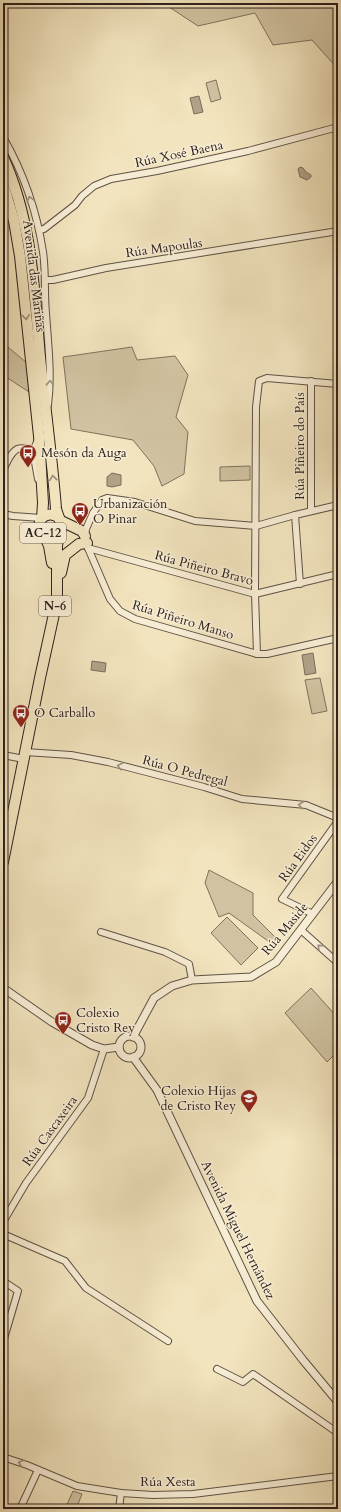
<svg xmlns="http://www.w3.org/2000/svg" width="341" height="1512" font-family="Cardo,serif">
	<rect width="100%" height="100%" fill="#f2e4be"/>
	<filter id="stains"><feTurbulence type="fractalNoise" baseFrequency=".005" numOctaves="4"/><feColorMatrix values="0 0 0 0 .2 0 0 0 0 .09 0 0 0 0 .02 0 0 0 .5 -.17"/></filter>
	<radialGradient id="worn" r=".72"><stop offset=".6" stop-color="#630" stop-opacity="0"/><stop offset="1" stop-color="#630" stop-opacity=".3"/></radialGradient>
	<g fill="#d1c3a2" stroke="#80725e">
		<path d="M163 3H338V69L312 40 273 45 255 13 198 26Z"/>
		<path d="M216 80 221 99 211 102 206 83Z"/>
		<path d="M3 343 27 363 29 392 3 375Z"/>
		<path d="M132 347 137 360 175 356 188 375 176 417 188 432 184 474 162 486 154 466 133 440 71 429 63 357Z"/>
		<path d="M250 466V480L220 481V467Z"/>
		<path d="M320 678 327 711 312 714 305 680Z"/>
		<path d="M209 870 253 893V915L278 940 275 946 229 913 219 917 205 883Z"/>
		<path d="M227 917 258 948 241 965 211 933Z"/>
		<path d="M311 988 338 1018V1051L327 1062 285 1013Z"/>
		<path d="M73 1491 82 1494 76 1509H65Z"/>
	</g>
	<g fill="#afa287" stroke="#7b6e5c">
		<path d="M199 96 203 112 194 114 190 98Z"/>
		<path d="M300 167 303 168 306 172 311 175V177L307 180 300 177 298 169Z"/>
		<path d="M112 473 121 475V485L112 487 107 486V477Z"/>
		<path d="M313 653 316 673 305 675 302 655Z"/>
		<path d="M92 661 106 663 105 672 91 670Z"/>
	</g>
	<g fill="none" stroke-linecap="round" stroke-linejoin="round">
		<defs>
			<g id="minor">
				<path d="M3 137C23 172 37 212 43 252 46 272 44 293 46 313 48 344 52 374 48 405"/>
				<path d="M39 230 44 229 75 205 82 196 94 186 111 179 157 171 248 151 338 127"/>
				<path d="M45 280H53L106 268 338 231"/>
				<path d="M311 381V511"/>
				<path d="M37 442 33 451 38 479"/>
				<path d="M3 460 7 462 3 470"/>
				<path d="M7 462C14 448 19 445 33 451"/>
				<path d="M338 505 295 515 256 526 195 521 135 502 107 498 102 500 93 513 86 529 85 536 88 548 110 599 120 611 135 619 257 654H267L338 638"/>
				<path d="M3 514 13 516 41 518"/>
				<path d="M295 515 300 584"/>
				<path d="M88 548 255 594 338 574"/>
				<path d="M257 654 255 594 256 407 259 381 267 378 338 384"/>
				<path d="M25 752 71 755 108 762 204 787 242 799 306 805 338 818"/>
				<path d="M3 755 24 759"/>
				<path d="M313 914 282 899 338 821"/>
				<path d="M301 930 338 963"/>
				<path d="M101 932 165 952 189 964 192 980"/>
				<path d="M3 1222 26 1183 88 1098 104 1049"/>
				<path d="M3 1234 65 1261 86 1288 168 1341"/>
				<path d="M3 1281 18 1291 3 1342"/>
				<path d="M217 1369 243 1382 253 1374 338 1433"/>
				<path d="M3 1457 27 1465 77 1486 121 1493 153 1495 193 1494 338 1476"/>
				<path d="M20 1509 38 1470"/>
				<path d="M119 1509 121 1493"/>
			</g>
			<g id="tertiary">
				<path d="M3 988 52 1022 92 1045 104 1049 119 1047"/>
				<circle cx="130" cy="1047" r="11"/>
				<path d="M133 1037 154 998 172 986 192 980 251 977 276 962 338 881"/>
				<path d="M133 1057 157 1090 257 1301 303 1360 338 1402"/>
			</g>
			<g id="trunk">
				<path d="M3 157C32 220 34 289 40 357 45 407 52 458 56 508 57 517 67 528 56 535 52 537 48 536 44 534L39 526 41 518C47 514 52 513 58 517"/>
				<path d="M3 183 14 221 20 256 39 436 43 503 42 518"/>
				<path d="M61 521 82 531 85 536"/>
				<path d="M44 534 49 546 52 563"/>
				<path d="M61 573 65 555 79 544 87 543"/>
				<path d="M3 862 40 678 54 614 57 596V546L59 532"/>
			</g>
		</defs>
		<use href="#minor" stroke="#5f5244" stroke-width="8"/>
		<use href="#tertiary" stroke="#5f5244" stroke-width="9"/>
		<use href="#trunk" stroke="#2e211b" stroke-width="12"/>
		<use href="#minor" stroke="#f7edd5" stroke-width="6"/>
		<use href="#tertiary" stroke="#f7edd5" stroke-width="7"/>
		<use href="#trunk" stroke="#f2e4be" stroke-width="10"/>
	</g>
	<defs><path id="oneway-chevron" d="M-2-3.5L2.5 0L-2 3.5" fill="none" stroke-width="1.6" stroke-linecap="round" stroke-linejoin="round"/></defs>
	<g stroke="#9d9181">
		<use href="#oneway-chevron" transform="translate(30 199) rotate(-106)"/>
		<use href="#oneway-chevron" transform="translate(50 383) rotate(-88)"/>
		<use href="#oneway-chevron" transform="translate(120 766) rotate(-166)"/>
		<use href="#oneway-chevron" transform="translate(301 805) rotate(-172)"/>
		<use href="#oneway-chevron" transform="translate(320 947) rotate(-138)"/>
		<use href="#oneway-chevron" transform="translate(21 1463) rotate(-162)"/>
	</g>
	<g stroke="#9a8c75">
		<use href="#oneway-chevron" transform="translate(26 317) rotate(84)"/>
		<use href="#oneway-chevron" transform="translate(53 478) rotate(-96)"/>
	</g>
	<defs>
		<symbol id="bus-pin" viewBox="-11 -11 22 30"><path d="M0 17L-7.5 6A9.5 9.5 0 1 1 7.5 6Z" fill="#8f2418" stroke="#f7edd5"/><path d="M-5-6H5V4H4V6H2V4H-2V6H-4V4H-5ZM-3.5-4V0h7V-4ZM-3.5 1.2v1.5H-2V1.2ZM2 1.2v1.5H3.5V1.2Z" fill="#fff"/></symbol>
		<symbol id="school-pin" viewBox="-11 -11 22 30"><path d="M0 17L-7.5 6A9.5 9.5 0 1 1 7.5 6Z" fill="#8f2418" stroke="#f7edd5"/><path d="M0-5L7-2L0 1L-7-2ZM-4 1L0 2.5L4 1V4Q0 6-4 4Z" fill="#fff"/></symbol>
	</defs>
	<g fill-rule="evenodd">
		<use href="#bus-pin" x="18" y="443" width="20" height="27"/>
		<use href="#bus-pin" x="70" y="501" width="20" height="27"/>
		<use href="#bus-pin" x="11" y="703" width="20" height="27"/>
		<use href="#bus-pin" x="53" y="1010" width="20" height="27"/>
		<use href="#school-pin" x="239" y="1088" width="20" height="27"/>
	</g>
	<g text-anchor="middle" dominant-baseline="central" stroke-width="3" stroke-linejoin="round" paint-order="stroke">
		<g fill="#f7edd5" stroke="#6a5e53" stroke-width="1">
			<rect x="20" y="523" width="46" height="20" rx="3"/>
			<rect x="39" y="596" width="32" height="20" rx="3"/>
		</g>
		<g font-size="12" font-weight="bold" fill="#2e211b">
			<text x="43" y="533">AC-12</text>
			<text x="55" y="606">N-6</text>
		</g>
		<g font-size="13" fill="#2e211b" stroke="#f7edd5">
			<text transform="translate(179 154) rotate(-12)">Rúa Xosé Baena</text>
			<text transform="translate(164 248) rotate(-8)">Rúa Mapoulas</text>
			<text transform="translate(34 276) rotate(83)">Avenida das Mariñas</text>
			<text transform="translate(300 446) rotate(-90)">Rúa Piñeiro do País</text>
			<text transform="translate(204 568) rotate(15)">Rúa Piñeiro Bravo</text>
			<text transform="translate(183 620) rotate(17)">Rúa Piñeiro Manso</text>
			<text transform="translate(185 771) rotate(15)">Rúa O Pedregal</text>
			<text transform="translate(298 858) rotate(-54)">Rúa Eidos</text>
			<text transform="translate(285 929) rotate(-50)">Rúa Maside</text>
			<text transform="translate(50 1131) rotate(-54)">Rúa Cascaxeira</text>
			<text transform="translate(238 1230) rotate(64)">Avenida Miguel Hernández</text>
			<text x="168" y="1482">Rúa Xesta</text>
		</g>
		<g font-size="13" fill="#2e211b" stroke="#f7edd5" text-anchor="start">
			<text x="41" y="453">Mesón da Auga</text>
			<text x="93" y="504">Urbanización<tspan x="93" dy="15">O Pinar</tspan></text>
			<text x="34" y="713">O Carballo</text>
			<text x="76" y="1013">Colexio<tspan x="76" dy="15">Cristo Rey</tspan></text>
			<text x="236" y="1091" text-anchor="end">Colexio Hijas<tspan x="236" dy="15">de Cristo Rey</tspan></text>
		</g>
	</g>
	<rect width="341" height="1512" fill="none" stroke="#f2e4be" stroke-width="16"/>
	<rect x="4" y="4" width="333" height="1504" fill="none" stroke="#2e211b" stroke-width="2"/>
	<rect x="8" y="8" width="325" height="1496" fill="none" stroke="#2e211b"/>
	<rect width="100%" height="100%" filter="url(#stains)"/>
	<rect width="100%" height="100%" fill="url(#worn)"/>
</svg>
